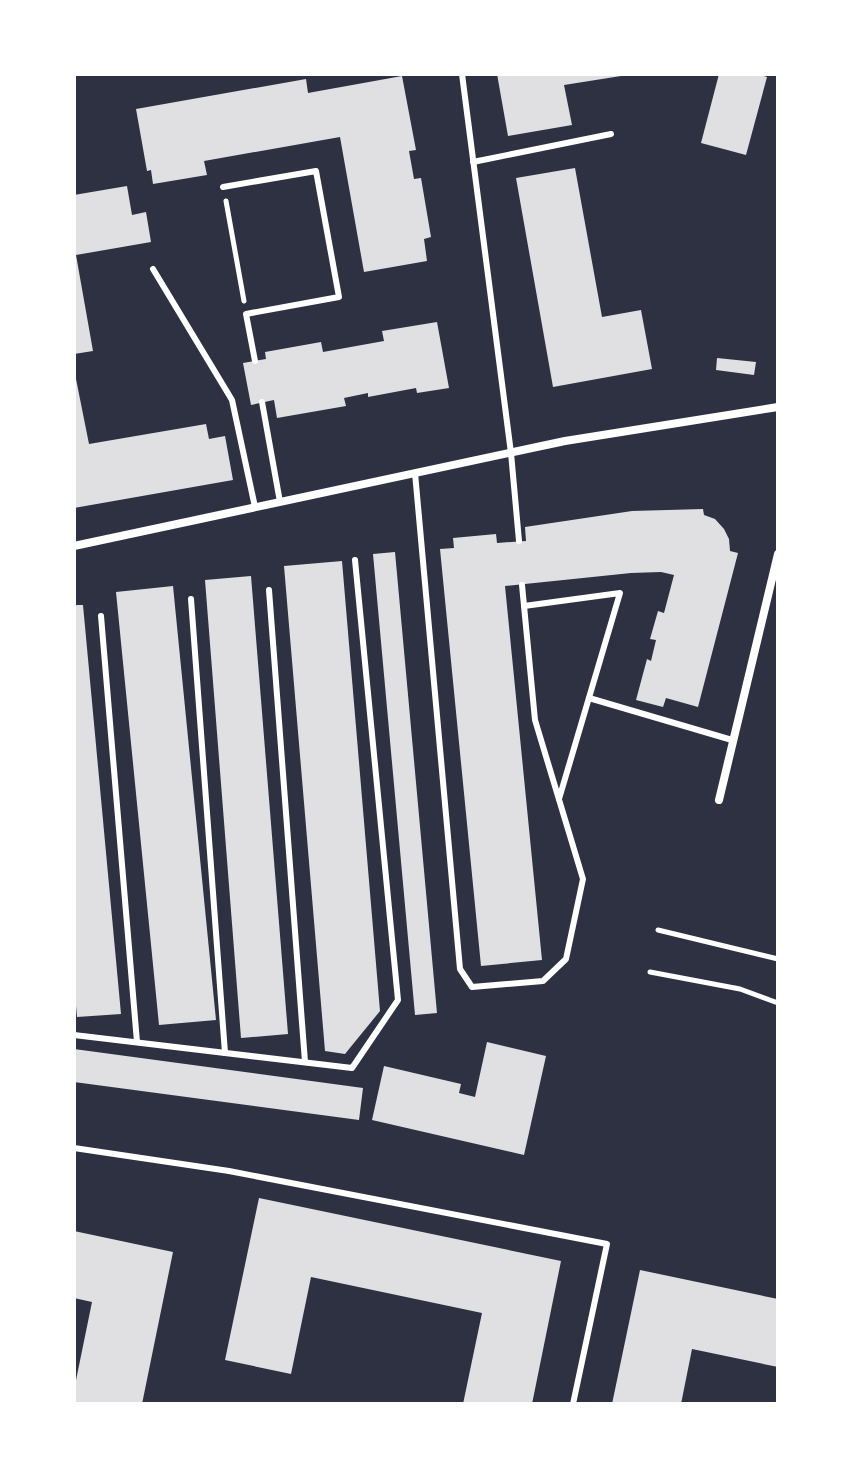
<svg xmlns="http://www.w3.org/2000/svg" width="852" height="1478" font-family="'Alegreya Sans',sans-serif">
	<rect width="100%" height="100%" fill="#2d3142"/>
	<g fill="#e0e0e3">
		<path d="M497 74H621V76L564 85 572 125 508 136Z"/>
		<path d="M719 74H757L767 77 746 155 701 143Z"/>
		<path d="M402 76 416 150 409 151 414 179 421 178 431 237 424 239 427 261 364 272 340 137 204 161 207 175 153 184 151 170 147 171 136 109 306 79 308 93Z"/>
		<path d="M575 168 602 317 641 310 652 369 553 387 516 178Z"/>
		<path d="M127 186 132 215 146 212 151 242 76 255 93 351 74 354V195Z"/>
		<path d="M437 322 449 388 417 393 416 388 368 397V393L344 398 346 406 277 418 274 400 251 405 243 363 266 359 265 352 321 342 323 352 384 341 382 331Z"/>
		<path d="M717 358 756 362 754 375 716 370Z"/>
		<path d="M74 369 89 444 206 424 209 439 225 436 233 480 74 508Z"/>
		<path d="M703 509 704 515 715 519 724 529 729 539 730 551 738 553 698 707 666 698 663 707 636 700 647 659 651 661 656 640 650 639 658 611 664 613 674 575 661 572 631 573 505 586 542 960 481 966 440 549 454 548 453 538 496 534 497 543 526 541 525 527 632 511Z"/>
		<path d="M395 552 437 1013 415 1015 373 554Z"/>
		<path d="M342 561 380 1011 345 1054 325 1051 284 566Z"/>
		<path d="M251 576 288 1034 241 1038 205 580Z"/>
		<path d="M173 586 216 1020 159 1025 116 592Z"/>
		<path d="M74 605H83L121 1014 77 1017 74 983Z"/>
		<path d="M487 1042 546 1056 524 1155 372 1120 384 1066 461 1084 459 1093 475 1097Z"/>
		<path d="M74 1049 363 1088 359 1120 74 1082Z"/>
		<path d="M259 1198 561 1261 532 1404H463L482 1313 311 1277 291 1374 225 1360Z"/>
		<path d="M74 1231 173 1252 142 1404H74V1390L92 1302 74 1298Z"/>
		<path d="M640 1270 778 1299V1367L692 1349 681 1404H612Z"/>
	</g>
	<g fill="none" stroke-linecap="round" stroke-linejoin="round">
		<g stroke="#fff" stroke-width="5">
			<path d="M226 201 244 301"/>
			<path d="M658 930 778 959"/>
			<path d="M650 972 740 989 778 1003"/>
		</g>
		<g stroke="#fff" stroke-width="6">
			<path d="M462 74 511 453 519 541"/>
			<path d="M473 162 611 134"/>
			<path d="M223 187 316 171 339 297 246 314 255 361"/>
			<path d="M153 269 232 400 255 507"/>
			<path d="M262 402 280 502"/>
			<path d="M415 473 460 969 472 987 543 981 566 959 583 879 535 720 522 585"/>
			<path d="M269 590 305 1062"/>
			<path d="M191 599 225 1053"/>
			<path d="M524 606 620 593 559 799"/>
			<path d="M101 616 137 1042"/>
			<path d="M589 698 732 740"/>
			<path d="M74 1035 352 1068 398 1000 355 560"/>
			<path d="M74 1148 229 1171 607 1244 573 1404"/>
		</g>
		<g stroke="#fff" stroke-width="8">
			<path d="M74 546 565 441 778 407"/>
			<path d="M719 800 778 554"/>
		</g>
	</g>
	<rect width="852" height="1478" fill="none" stroke="#ffffff" stroke-width="152"/>
</svg>
